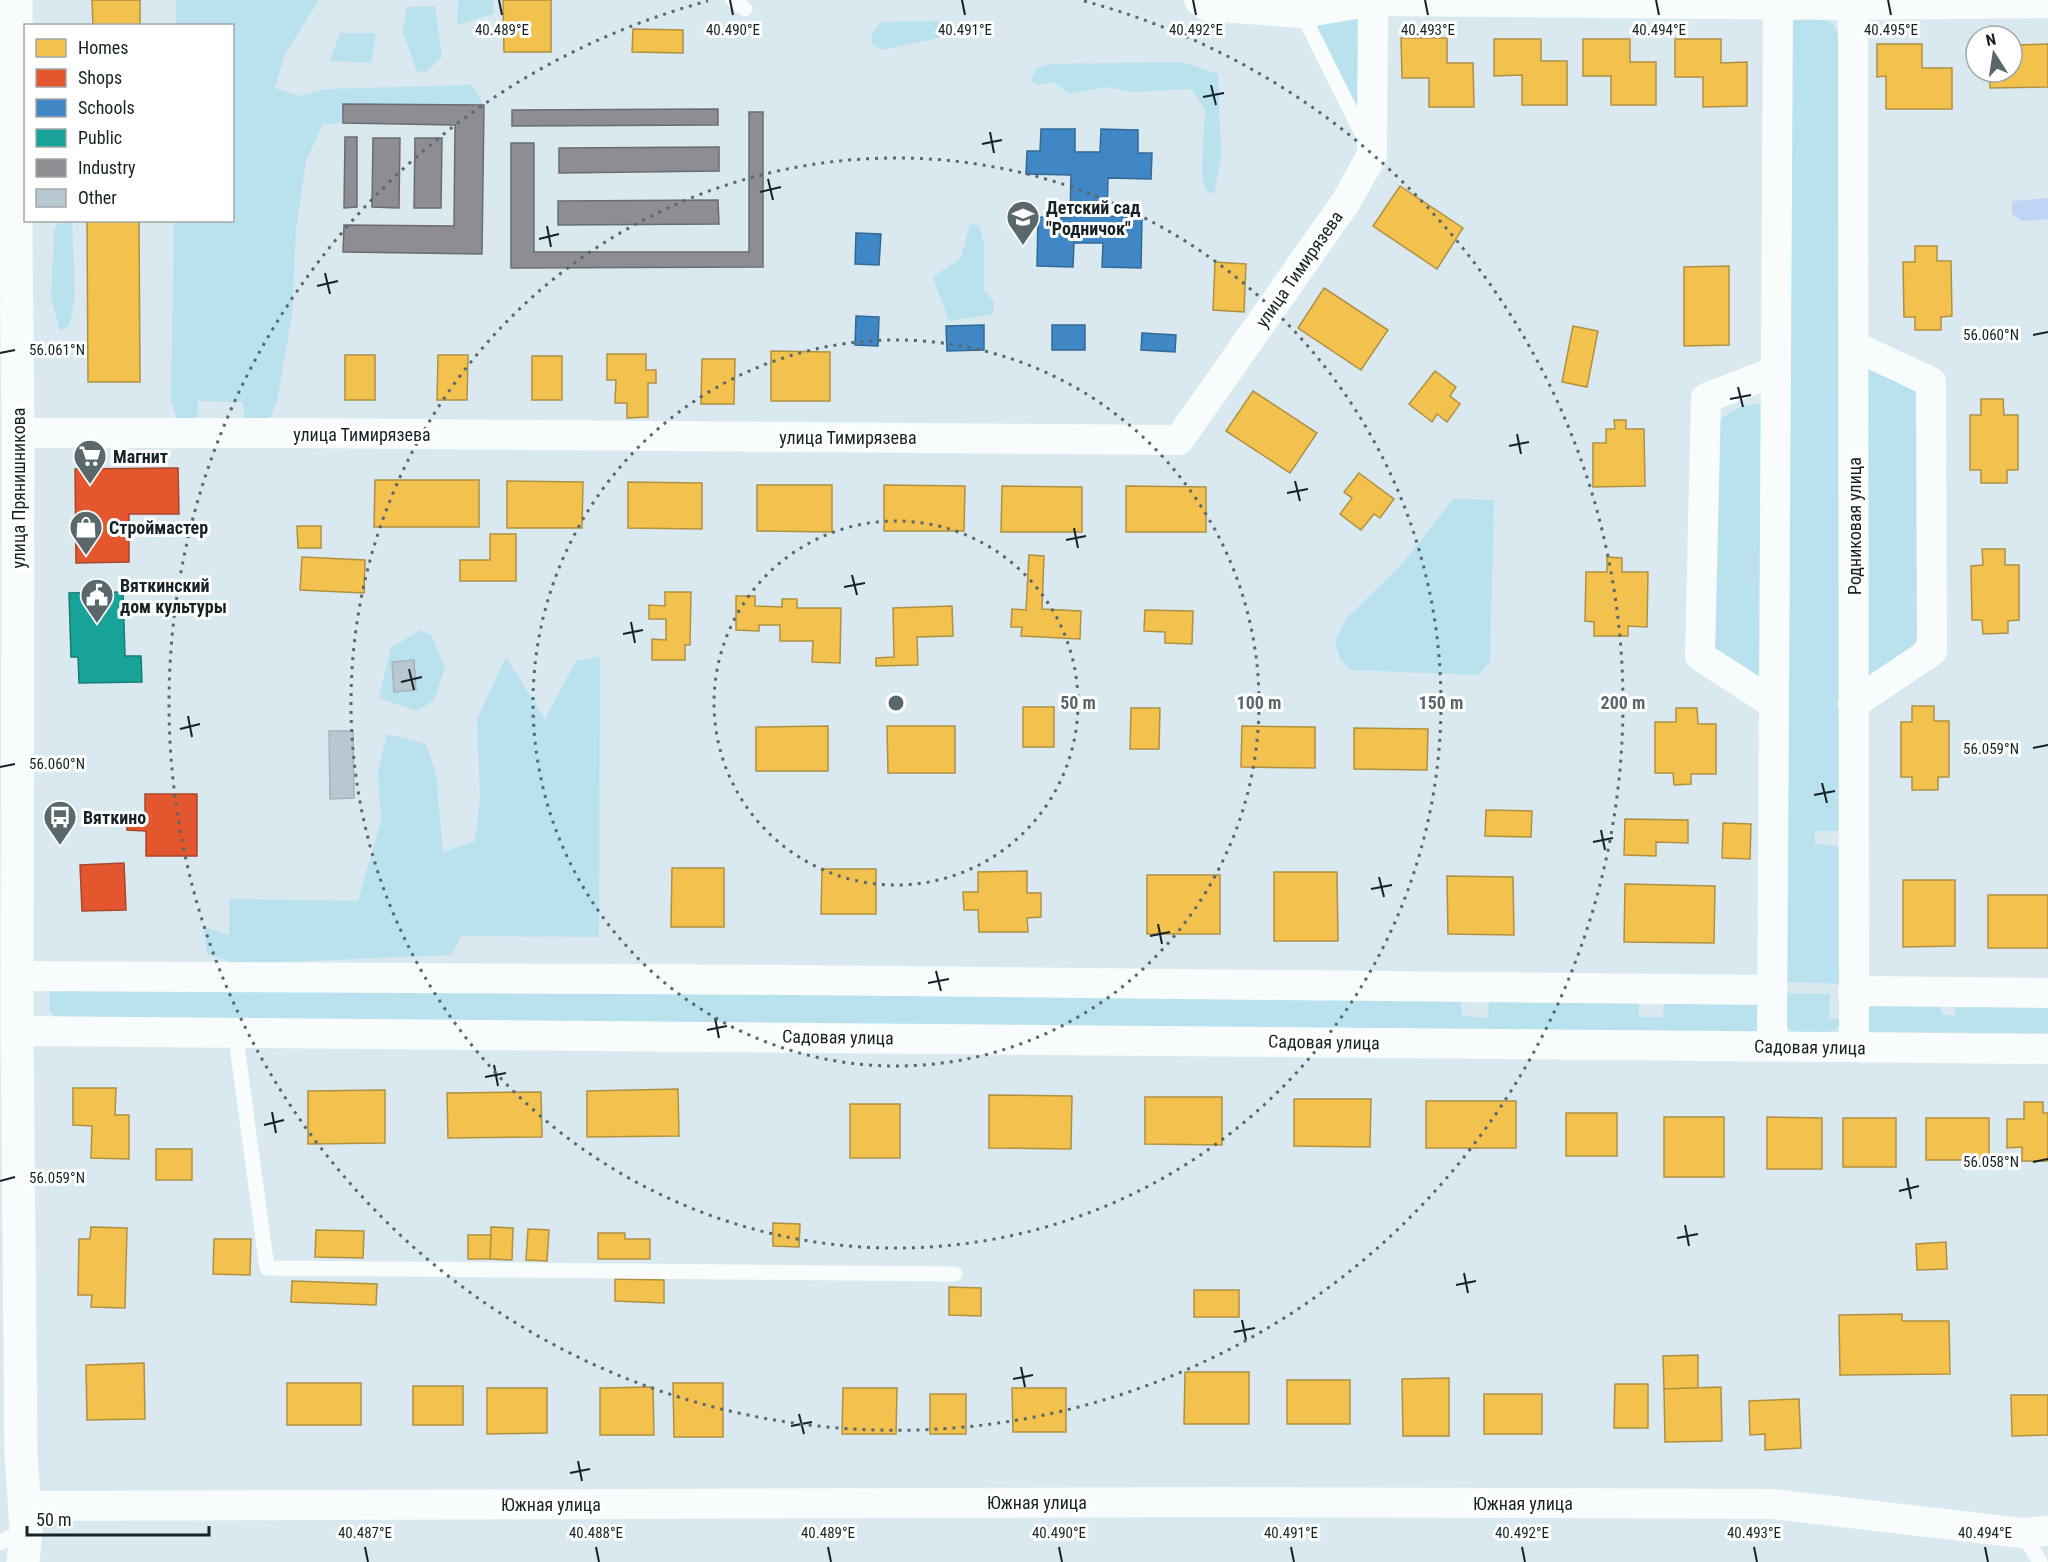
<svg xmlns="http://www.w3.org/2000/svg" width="2048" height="1562" font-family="'Roboto Condensed',sans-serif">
	<rect width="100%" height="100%" fill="#d9e9ef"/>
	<g fill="#b9e2ee" fill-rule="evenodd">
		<path d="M176 0H319L285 54 275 88 300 96 325 89 472 85 484 105H343V123L323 124 306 161 296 230 292 315 277 401 269 419 245 421 243 402 198 401 197 421 177 420 171 400 174 221 232 220V26L176 25Z"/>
		<path d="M458 0H493V14L457 25Z"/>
		<path d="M435 6 442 57 427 71 417 72 403 32 406 7Z"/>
		<path d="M1364 14 1366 123 1317 29 1318 20Z"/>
		<path d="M1816 15 1833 24 1847 51 1844 824 1837 831H1815V844L1837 846 1845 858 1846 984 1783 982 1784 33 1798 16Z"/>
		<path d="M943 21 948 36 882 50 873 45 871 36 881 22Z"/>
		<path d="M340 33H376L371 63 330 61Z"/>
		<path d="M1182 62 1218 74 1221 156 1215 191 1210 194 1205 188 1202 174 1205 109 1191 89 1131 92 1106 87 1069 94 1054 82 1038 85 1031 82 1035 69 1052 64Z"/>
		<path d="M59 221H72L75 295 70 325 60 331 51 298 54 231Z"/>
		<path d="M970 224 980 226 984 245V291L994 301 993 314 949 321 933 277 961 258Z"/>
		<path d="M1867 367 1911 381 1920 395V630L1913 648 1869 679 1858 674Z"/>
		<path d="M1758 404 1770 410 1764 678 1751 681 1711 647 1720 419 1740 407Z"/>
		<path d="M1453 499 1494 500 1490 662 1478 675 1351 670 1340 659 1335 642 1346 619 1402 564Z"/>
		<path d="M420 630 431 635 445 667 434 700 417 711 379 698 391 648ZM414 660 416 690 395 692 393 662Z"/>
		<path d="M600 656 599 937 461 936 452 955 238 964 207 954 204 927 229 935V899L358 901 381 821 378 771 387 734 426 744 436 773 443 852 475 841 480 798 477 719 506 657 545 719 576 661Z"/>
		<path d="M50 989 1263 991 1271 1000 1322 1001 1331 993 1460 994 1462 1016 1488 1018 1489 997H1639V1017H1663L1664 997H1749L1763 1008V1026L1753 1034 57 1020 49 1010Z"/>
		<path d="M1783 993 1830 994 1829 1018 1843 1020 1836 1030 1820 1033 1792 1032 1783 1021Z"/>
		<path d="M1941 998V1014L1955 1016 1956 999 2048 1000V1033L1869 1032 1861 1020 1863 1004Z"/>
	</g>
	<path fill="#bed5f5" d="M2048 198V219L2023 221 2012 214V201Z"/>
	<g fill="#f2c14e" stroke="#b09142" stroke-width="1.5">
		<path d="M92 0H140V26H93Z"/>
		<path d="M503 0H551V52H504Z"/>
		<path d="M633 29 683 30V53L632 52Z"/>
		<path d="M1401 38H1447V63H1473L1474 107H1429V78H1402Z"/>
		<path d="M1494 39H1541V61H1567V105H1522V75L1494 76Z"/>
		<path d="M1583 39H1630V62H1656V105H1611V76H1583Z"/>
		<path d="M1675 39H1721V63L1747 62V106L1703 107V77H1675Z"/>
		<path d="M1877 44H1922V68H1952V109H1886V76L1877 77Z"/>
		<path d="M2048 44V87L1990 88V72H2012V45Z"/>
		<path d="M1400 186 1463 228 1437 269 1373 226Z"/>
		<path d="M87 220H139L140 382H88Z"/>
		<path d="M1915 246H1937V261H1951L1952 316 1941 317V330H1915V317H1904L1903 262H1915Z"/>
		<path d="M1215 262 1246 264 1244 312 1213 310Z"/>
		<path d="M1729 266V345L1684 346V267Z"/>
		<path d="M1324 288 1388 330 1361 370 1298 328Z"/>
		<path d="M1573 326 1598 331 1587 387 1562 382Z"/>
		<path d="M771 351 830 352V401H771Z"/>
		<path d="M607 354H646V370H656V383H648V417L627 418V403H615L616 380H607Z"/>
		<rect x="345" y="355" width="30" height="45"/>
		<path d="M438 355H468L467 400H437Z"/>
		<rect x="532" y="356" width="30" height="44"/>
		<path d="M702 359H735L734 404H701Z"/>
		<path d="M1435 371 1456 387 1450 396 1460 404 1447 422 1437 414 1432 422 1409 404Z"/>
		<path d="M1253 391 1317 433 1290 473 1226 431Z"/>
		<path d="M1981 399H2003L2004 415H2018V470H2007V483H1981V470H1970V415H1981Z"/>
		<path d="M1614 420H1626V429H1644L1645 486 1593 487V443H1606V429H1615Z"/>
		<path d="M1359 473 1394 499 1380 518 1374 514 1361 530 1340 514 1352 498 1344 492Z"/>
		<path d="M375 480H479V527H374Z"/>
		<path d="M507 481 583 482 582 528H507Z"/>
		<path d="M628 482 702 483V529L628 528Z"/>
		<path d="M757 485H832V532L757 531Z"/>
		<path d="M884 485 965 486 964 531H884Z"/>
		<path d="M1002 486 1082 487V532H1001Z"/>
		<path d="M1126 486 1206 487V532H1126Z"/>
		<path d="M297 526H321V548H298Z"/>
		<path d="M490 534H516V581H460V560H490Z"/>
		<path d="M1982 549H2005V565H2019V620L2008 621V633L1983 634 1982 620H1972L1971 566 1983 565Z"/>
		<path d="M1029 555 1044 556 1042 609 1081 611 1080 639 1021 636 1022 627H1011L1012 609 1026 610Z"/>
		<path d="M302 557 365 560 364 593 300 590Z"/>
		<path d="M1607 557 1622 558V572H1648L1647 627 1628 626V636H1594V622L1585 621 1586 572H1607Z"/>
		<path d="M665 592H691L690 645H685V660H652V639L666 640V619H649V605L665 606Z"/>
		<path d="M736 596H755V606L782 607V599H797V608H841L840 663 812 662 813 641H780V625H759V631L736 630Z"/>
		<path d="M952 606 953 636 917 637 918 665 876 666V658L894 657 893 608Z"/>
		<path d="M1145 610 1193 611 1192 644 1165 643V632L1144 631Z"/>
		<path d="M1912 706H1934V721H1949V777H1938V790H1912V777H1901V722H1912Z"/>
		<rect x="1023" y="707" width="31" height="40"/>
		<path d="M1131 708H1160L1159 749H1130Z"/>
		<path d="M1676 708H1697L1698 724H1716V774H1691V784L1674 785 1673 773H1655V722H1676Z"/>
		<path d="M828 726V771H756V727Z"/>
		<path d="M887 726H955V773H888Z"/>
		<path d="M1242 726 1315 727V768L1241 767Z"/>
		<path d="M1354 728 1428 729 1427 770 1354 769Z"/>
		<path d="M1486 810 1532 811 1531 837 1485 836Z"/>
		<path d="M1625 819 1688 820V843L1656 842V856L1624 855Z"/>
		<path d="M1723 823 1751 824 1750 859 1722 858Z"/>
		<path d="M672 868H724V927H671Z"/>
		<path d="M822 869H876V914H821Z"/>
		<path d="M1027 871V893H1041V917L1027 918 1028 932H979L978 910H964L963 892H978V872Z"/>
		<path d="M1274 872H1337L1338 941H1274Z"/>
		<rect x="1147" y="875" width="73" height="59"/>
		<path d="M1447 876 1513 877 1514 935 1448 934Z"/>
		<path d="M1903 880H1955V946L1903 947Z"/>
		<path d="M1625 884 1715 886 1714 943 1624 942Z"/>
		<rect x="1988" y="895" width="60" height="53"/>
		<path d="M73 1088H116L115 1115H129V1159L91 1158 92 1126 73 1125Z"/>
		<path d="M678 1089 679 1136 587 1137V1091Z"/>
		<path d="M385 1090V1143L308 1144V1091Z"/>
		<path d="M541 1092 542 1137 448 1138 447 1093Z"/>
		<path d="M989 1095 1072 1096 1071 1149 989 1148Z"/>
		<path d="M1145 1097H1222V1145L1145 1144Z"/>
		<path d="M1294 1099H1371L1370 1147 1294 1146Z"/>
		<rect x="1426" y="1101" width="90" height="47"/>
		<path d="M2024 1102H2043V1113H2048V1161H2022V1147L2007 1148V1119H2024Z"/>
		<rect x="850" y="1104" width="50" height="54"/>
		<rect x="1566" y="1113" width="51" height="43"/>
		<rect x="1664" y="1117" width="60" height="60"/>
		<path d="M1767 1117 1822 1118V1169H1767Z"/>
		<rect x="1843" y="1118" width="53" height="49"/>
		<rect x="1926" y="1118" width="63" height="42"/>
		<rect x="156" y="1149" width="36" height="31"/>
		<path d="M773 1223 800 1224 799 1247 773 1246Z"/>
		<path d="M91 1227 127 1228 125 1308 91 1307 92 1295H78L79 1239H90Z"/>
		<path d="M491 1227 513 1228 512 1260 490 1259Z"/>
		<path d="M528 1229 549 1230 547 1261 526 1260Z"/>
		<path d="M316 1230 364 1231 363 1258 315 1257Z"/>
		<path d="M598 1233H625V1239H650V1259H598Z"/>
		<path d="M468 1235H491L490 1259H468Z"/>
		<path d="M214 1239H251L250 1275 213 1274Z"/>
		<path d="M1946 1242 1947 1269 1917 1270 1916 1244Z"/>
		<path d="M615 1279 664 1280V1303L615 1301Z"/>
		<path d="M292 1281 377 1284 376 1305 291 1302Z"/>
		<path d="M949 1287 981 1288V1316L949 1315Z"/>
		<rect x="1194" y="1290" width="45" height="27"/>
		<path d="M1902 1314V1321H1949L1950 1374 1840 1375 1839 1315Z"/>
		<path d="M1698 1355V1388L1664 1389 1663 1356Z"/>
		<path d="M144 1363 145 1419 87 1420 86 1365Z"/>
		<path d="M1185 1372H1249V1424H1184Z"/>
		<path d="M1449 1378V1436H1403L1402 1379Z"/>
		<rect x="1287" y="1380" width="63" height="44"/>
		<rect x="287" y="1383" width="74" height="42"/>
		<path d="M673 1383H723V1437H674Z"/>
		<path d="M1615 1384H1648V1428H1614Z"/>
		<rect x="413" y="1386" width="50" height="39"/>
		<path d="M653 1387 654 1435H600V1388Z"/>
		<path d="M1721 1387 1722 1441 1665 1442 1664 1389Z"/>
		<path d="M487 1388H547V1433L487 1434Z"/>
		<path d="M843 1388H897L896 1434H842Z"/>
		<path d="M1012 1388H1066V1432H1013Z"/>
		<rect x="930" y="1394" width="36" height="40"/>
		<rect x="1484" y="1394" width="58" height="40"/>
		<path d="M2011 1395H2048V1435L2012 1436Z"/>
		<path d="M1799 1399 1801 1448 1765 1450V1434L1750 1435 1749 1401Z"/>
	</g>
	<g fill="#e4572e" stroke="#a6472b" stroke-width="1.5">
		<path d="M178 468 179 514H129V562L76 563 75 469Z"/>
		<path d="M145 794H197V856H146V831L127 830V815H145Z"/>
		<path d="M124 863 126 910 82 911 80 865Z"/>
	</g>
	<g fill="#3f88c5" stroke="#336995" stroke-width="1.5">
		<path d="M1041 129H1075V152H1100L1101 129 1138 130V153H1152L1151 179 1108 178 1107 216 1142 217 1141 268 1102 267 1103 243H1074L1073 267 1037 266 1038 217 1070 218 1071 175 1026 174 1027 151H1040Z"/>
		<path d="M856 233 881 234 879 265 855 264Z"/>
		<path d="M856 316 879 317 878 346 855 345Z"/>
		<path d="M984 325V350L947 351 946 326Z"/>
		<rect x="1052" y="325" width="33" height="25"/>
		<path d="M1142 333 1176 335 1175 352 1141 350Z"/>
	</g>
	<path fill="#17a398" stroke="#177c76" stroke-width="1.5" d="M123 592 125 656H141L142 682 79 683 78 657H71L69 593Z"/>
	<g fill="#8d8d92" stroke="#696d71" stroke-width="1.5">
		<path d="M343 104 484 105 482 254 343 252 344 225 454 226 455 125 343 123Z"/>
		<path d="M718 109V125L512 126V110Z"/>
		<path d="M749 112H763V267L511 268V143H534V252H749Z"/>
		<path d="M345 137H357V207L344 208Z"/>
		<path d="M373 138H400L399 208 372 207Z"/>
		<path d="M415 138H442L441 208H414Z"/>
		<path d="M719 147V171L559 173V148Z"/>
		<path d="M718 200 719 224 558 225V201Z"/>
	</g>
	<g fill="#b8c8d1" stroke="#a8b3b9" stroke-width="1.5">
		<path d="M414 660 416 690 394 692 392 662Z"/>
		<path d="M329 731H353L354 798 330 799Z"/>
	</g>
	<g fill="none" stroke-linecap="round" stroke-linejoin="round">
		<g stroke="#f9fcfd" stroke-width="15">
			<path d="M733 0 745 9"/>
			<path d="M1302 13 1366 142"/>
			<path d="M235 1031 267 1268 955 1274"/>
			<path d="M2022 1533 2040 1562"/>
			<path d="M0 1543 26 1529"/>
		</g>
		<g stroke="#f9fcfd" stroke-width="30">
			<path d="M1199 0 1207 6 1302 13 1373 1 1853 5 2048 3"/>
			<path d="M1853 5 1854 1047"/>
			<path d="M18 433H292L1179 440 1347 200 1372 155 1373 0"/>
			<path d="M1774 704 1700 656 1706 398 1776 371"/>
			<path d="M1853 704 1932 651 1931 382 1854 346"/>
			<path d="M19 976 794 980 1772 990"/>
			<path d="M1853 991 2048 993"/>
			<path d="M17 1031 2048 1049"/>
			<path d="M1772 1046 1778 4"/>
			<path d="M25 1506 1218 1502 1773 1504 2022 1533 2048 1531"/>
		</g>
		<path stroke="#f9fcfd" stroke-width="33" d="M16 0V240L18 433 17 1031 21 1455 26 1529 23 1562"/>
	</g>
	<path fill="none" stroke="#162225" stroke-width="2" d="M499 0 502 15M730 0 733 15M962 0 965 15M1193 0 1196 15M1425 0 1428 15M1656 0 1659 15M1888 0 1891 15M1211 85 1216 105M1203 97 1224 93M990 132 994 153M982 144 1002 140M768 179 773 200M760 192 781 187M547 226 551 247M539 239 559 234M325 273 330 294M317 286 338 281M2033 335 2048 332M0 353 15 350M1738 387 1743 407M1730 399 1751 395M1517 434 1521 454M1509 446 1529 442M1295 481 1300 501M1287 493 1308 489M1074 528 1078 548M1066 540 1086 536M852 575 857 595M844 587 865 583M631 622 635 643M623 634 643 630M409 669 414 690M401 682 422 677M188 716 192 737M180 729 200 724M2033 748 2048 745M0 767 15 764M1822 783 1827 803M1814 795 1835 791M1601 830 1605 850M1593 842 1613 838M1379 877 1384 897M1371 889 1392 885M1158 924 1162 944M1150 936 1170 932M936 971 941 991M928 983 949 979M715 1018 719 1038M707 1030 727 1026M494 1065 498 1086M485 1077 506 1073M272 1112 276 1133M264 1125 284 1120M2033 1162 2048 1159M1907 1178 1911 1199M0 1181 15 1177M1899 1191 1919 1186M1685 1225 1689 1246M1677 1238 1698 1234M1464 1273 1468 1293M1456 1285 1476 1281M1242 1320 1246 1340M1234 1332 1255 1328M1021 1367 1025 1387M1013 1379 1033 1375M799 1414 804 1434M791 1426 812 1422M578 1461 582 1481M570 1473 590 1469M365 1547 368 1562M596 1547 599 1562M828 1547 831 1562M1059 1547 1062 1562M1291 1547 1294 1562M1522 1547 1525 1562M1754 1547 1757 1562M1985 1547 1988 1562"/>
	<g fill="none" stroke="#5a686c" stroke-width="3" stroke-dasharray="3 6">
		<circle cx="896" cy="703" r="182"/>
		<circle cx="896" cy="703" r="363"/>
		<circle cx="896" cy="703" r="545"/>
		<path d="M1084 1A727 727 0 1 1 708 1"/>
	</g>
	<defs>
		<symbol id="school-pin" viewBox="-11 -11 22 30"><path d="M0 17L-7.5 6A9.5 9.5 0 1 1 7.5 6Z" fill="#5a686c" stroke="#fff"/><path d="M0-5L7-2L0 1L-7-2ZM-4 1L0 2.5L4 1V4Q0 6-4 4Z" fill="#fff"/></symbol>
		<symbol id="supermarket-pin" viewBox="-11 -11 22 30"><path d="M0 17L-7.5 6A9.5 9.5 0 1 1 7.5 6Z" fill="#5a686c" stroke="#fff"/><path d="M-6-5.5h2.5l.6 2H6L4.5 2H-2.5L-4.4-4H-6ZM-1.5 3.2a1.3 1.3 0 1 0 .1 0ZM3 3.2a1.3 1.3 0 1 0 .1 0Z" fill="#fff"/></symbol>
		<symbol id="shop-pin" viewBox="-11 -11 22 30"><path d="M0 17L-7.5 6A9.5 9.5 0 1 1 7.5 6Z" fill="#5a686c" stroke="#fff"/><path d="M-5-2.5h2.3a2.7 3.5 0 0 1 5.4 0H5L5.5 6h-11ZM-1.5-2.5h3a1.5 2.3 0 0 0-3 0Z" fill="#fff"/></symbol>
		<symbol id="civic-pin" viewBox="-11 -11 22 30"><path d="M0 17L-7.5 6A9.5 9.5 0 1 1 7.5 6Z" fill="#5a686c" stroke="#fff"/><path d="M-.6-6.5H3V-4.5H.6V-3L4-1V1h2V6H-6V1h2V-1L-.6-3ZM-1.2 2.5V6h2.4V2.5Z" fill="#fff"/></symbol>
		<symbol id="bus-pin" viewBox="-11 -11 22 30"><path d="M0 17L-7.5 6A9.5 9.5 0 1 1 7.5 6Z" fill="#5a686c" stroke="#fff"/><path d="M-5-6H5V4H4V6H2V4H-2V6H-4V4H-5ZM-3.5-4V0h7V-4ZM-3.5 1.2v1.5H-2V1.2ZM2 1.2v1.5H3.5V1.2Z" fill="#fff"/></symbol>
	</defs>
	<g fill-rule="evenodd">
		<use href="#school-pin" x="1004" y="198" width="38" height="52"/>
		<use href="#supermarket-pin" x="71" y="437" width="38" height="52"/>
		<use href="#shop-pin" x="67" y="508" width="38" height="52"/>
		<use href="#civic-pin" x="78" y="576" width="38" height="52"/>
		<use href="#bus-pin" x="41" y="798" width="38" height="52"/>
	</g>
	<g text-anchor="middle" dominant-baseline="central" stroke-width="6" stroke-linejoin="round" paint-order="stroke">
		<g font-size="18" font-weight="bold" fill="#162225" stroke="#fff" text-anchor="start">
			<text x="1046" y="207">Детский сад<tspan x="1046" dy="21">"Родничок"</tspan></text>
			<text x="113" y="456">Магнит</text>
			<text x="109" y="527">Строймастер</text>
			<text x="120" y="585">Вяткинский<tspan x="120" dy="21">дом культуры</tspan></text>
			<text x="83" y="817">Вяткино</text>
		</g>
		<g font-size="18" fill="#162225" stroke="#fff">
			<text transform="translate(1299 269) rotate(-55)">улица Тимирязева</text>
			<text x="362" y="434">улица Тимирязева</text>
			<text x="848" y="437">улица Тимирязева</text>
			<text transform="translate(18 488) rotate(-90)">улица Прянишникова</text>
			<text transform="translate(1854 526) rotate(-90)">Родниковая улица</text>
			<text transform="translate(838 1037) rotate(1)">Садовая улица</text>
			<text transform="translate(1324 1042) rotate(1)">Садовая улица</text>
			<text transform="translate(1810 1047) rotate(1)">Садовая улица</text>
			<text x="1037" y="1502">Южная улица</text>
			<text x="1523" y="1503">Южная улица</text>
			<text x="551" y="1504">Южная улица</text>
		</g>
	</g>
	<g font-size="15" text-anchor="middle" fill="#162225" stroke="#fff" stroke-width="6" stroke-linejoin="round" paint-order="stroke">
		<text x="502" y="35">40.489°E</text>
		<text x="733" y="35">40.490°E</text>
		<text x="965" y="35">40.491°E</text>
		<text x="1196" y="35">40.492°E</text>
		<text x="1428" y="35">40.493°E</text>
		<text x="1659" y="35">40.494°E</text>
		<text x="1891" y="35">40.495°E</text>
		<text x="1991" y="340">56.060°N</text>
		<text x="57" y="355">56.061°N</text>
		<text x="1991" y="754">56.059°N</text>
		<text x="57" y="769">56.060°N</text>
		<text x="1991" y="1167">56.058°N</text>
		<text x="57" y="1183">56.059°N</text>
		<text x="365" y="1538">40.487°E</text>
		<text x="596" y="1538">40.488°E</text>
		<text x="828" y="1538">40.489°E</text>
		<text x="1059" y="1538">40.490°E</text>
		<text x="1291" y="1538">40.491°E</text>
		<text x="1522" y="1538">40.492°E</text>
		<text x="1754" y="1538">40.493°E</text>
		<text x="1985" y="1538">40.494°E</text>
	</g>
	<circle cx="896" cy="703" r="9" fill="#5a686c" stroke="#fff" stroke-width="3"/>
	<g font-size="18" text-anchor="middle" font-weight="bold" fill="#5a686c" stroke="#fff" stroke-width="6" stroke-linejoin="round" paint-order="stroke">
		<text x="1078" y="709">50 m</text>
		<text x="1259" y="709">100 m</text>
		<text x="1441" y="709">150 m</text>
		<text x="1623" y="709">200 m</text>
	</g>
	<rect x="24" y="24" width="210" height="198" fill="#ffffff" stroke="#a2a7a8" stroke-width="1.5"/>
	<rect x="36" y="39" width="30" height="18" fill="#f2c14e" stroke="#a2a7a8" stroke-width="1.5"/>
	<text x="78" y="54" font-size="18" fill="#162225">Homes</text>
	<rect x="36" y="69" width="30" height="18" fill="#e4572e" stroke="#a2a7a8" stroke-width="1.5"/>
	<text x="78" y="84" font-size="18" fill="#162225">Shops</text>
	<rect x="36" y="99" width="30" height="18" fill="#3f88c5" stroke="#a2a7a8" stroke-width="1.5"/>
	<text x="78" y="114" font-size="18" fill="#162225">Schools</text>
	<rect x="36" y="129" width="30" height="18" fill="#17a398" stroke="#a2a7a8" stroke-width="1.5"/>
	<text x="78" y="144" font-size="18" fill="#162225">Public</text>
	<rect x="36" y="159" width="30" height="18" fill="#8d8d92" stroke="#a2a7a8" stroke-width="1.5"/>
	<text x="78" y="174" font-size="18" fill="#162225">Industry</text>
	<rect x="36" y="189" width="30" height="18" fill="#b8c8d1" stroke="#a2a7a8" stroke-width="1.5"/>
	<text x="78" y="204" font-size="18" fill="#162225">Other</text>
	<g transform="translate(1994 54) rotate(348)"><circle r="28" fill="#ffffff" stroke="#a2a7a8" stroke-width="1.5"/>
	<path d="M0-4.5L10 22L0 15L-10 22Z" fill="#5a686c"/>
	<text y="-9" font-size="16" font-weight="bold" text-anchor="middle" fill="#162225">N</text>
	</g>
	<path d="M27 1526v9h182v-9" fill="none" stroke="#162225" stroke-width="3"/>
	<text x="36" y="1526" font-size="18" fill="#162225" stroke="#ffffff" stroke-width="4.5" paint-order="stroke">50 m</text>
</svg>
